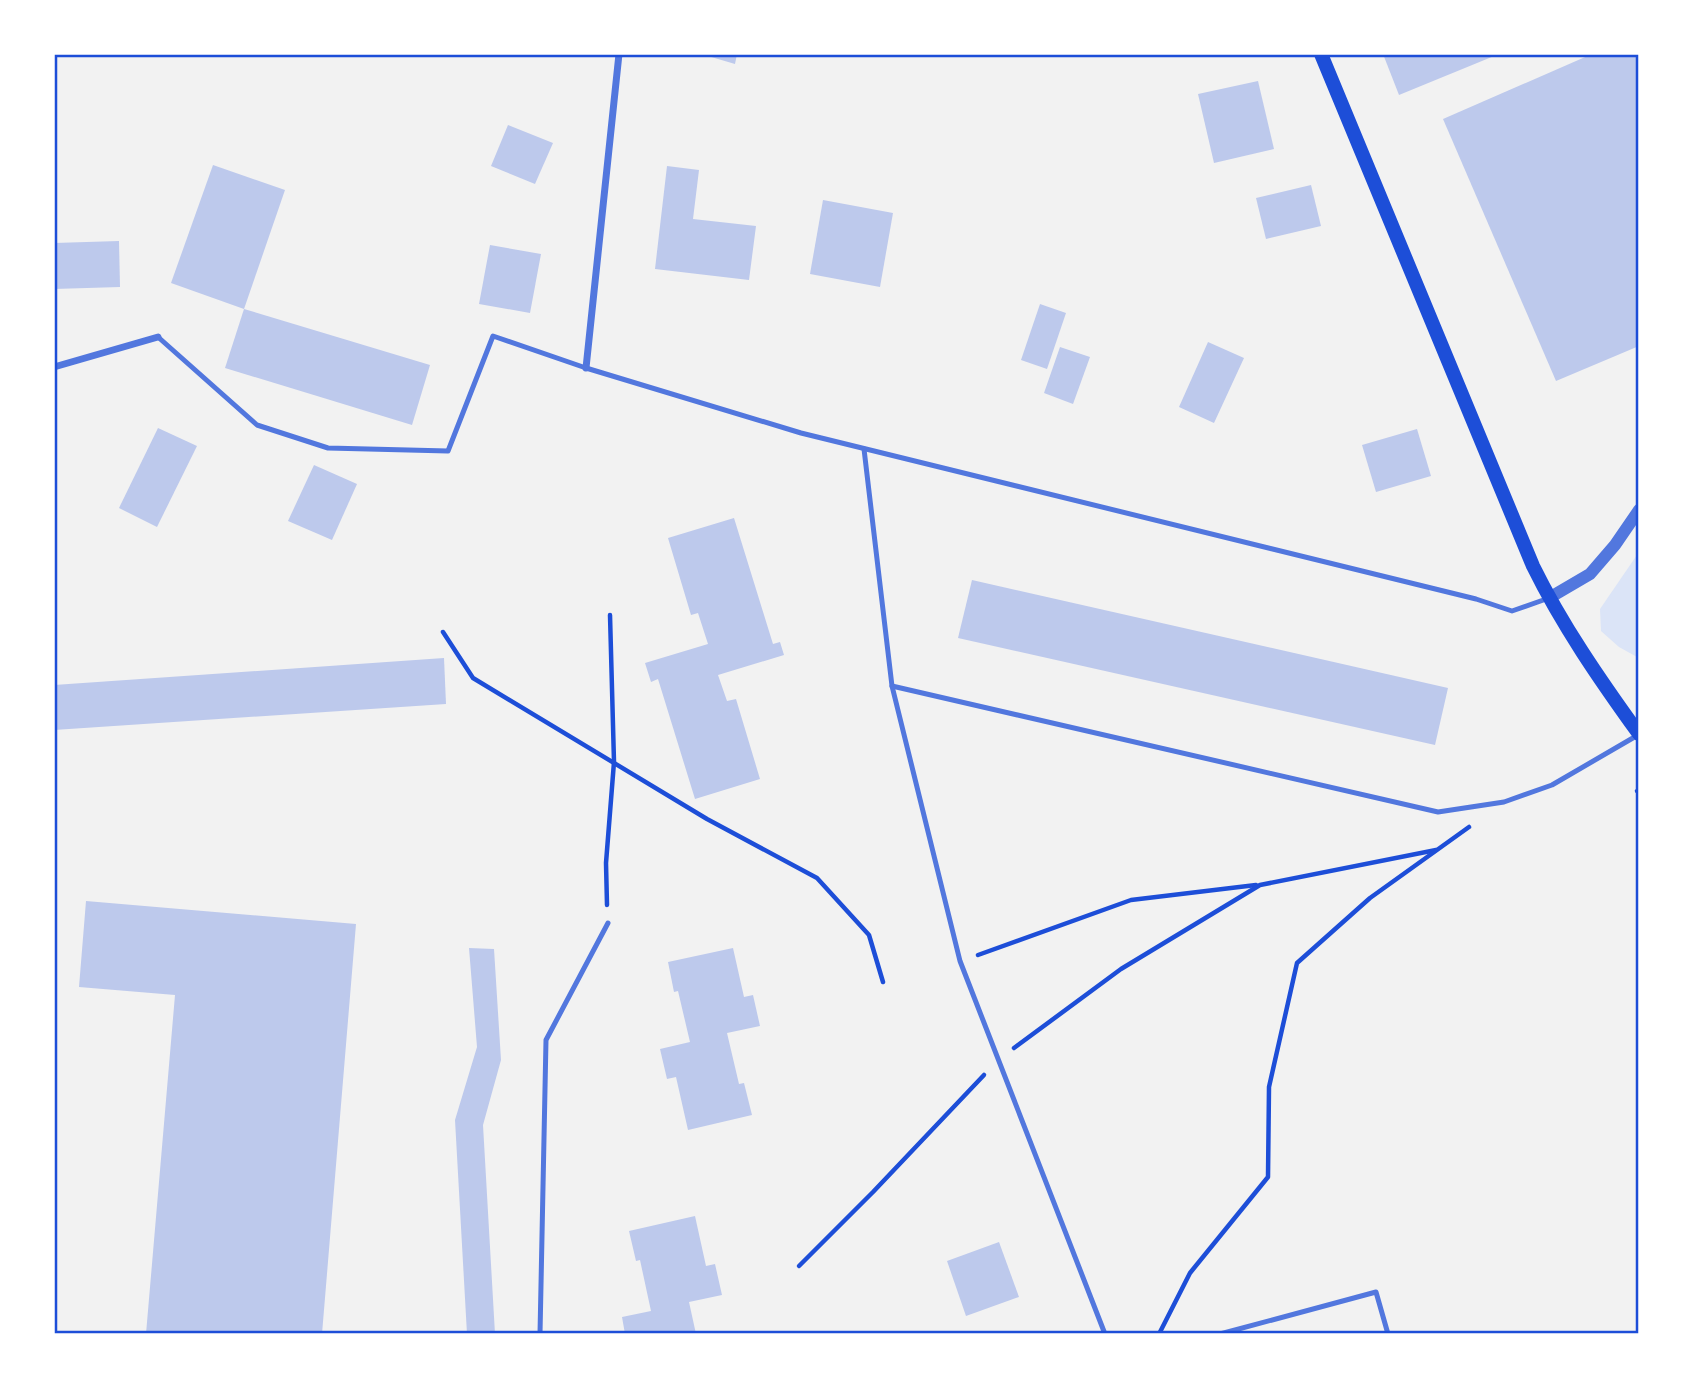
<svg xmlns="http://www.w3.org/2000/svg" width="1693" height="1388" font-family="'Sofia Sans Condensed',sans-serif">
	<rect width="100%" height="100%" fill="#f2f2f2"/>
	<path fill="#dbe4f7" d="M1639 552V656L1637 657 1619 647 1601 631 1600 609Z"/>
	<g fill="#bdc9ec">
		<path d="M701 54H737L735 64Z"/>
		<path d="M1383 54H1499L1399 95Z"/>
		<path d="M1592 54H1639V346L1556 381 1443 119Z"/>
		<path d="M1258 81 1274 149 1214 163 1198 94Z"/>
		<path d="M508 125 553 143 535 184 491 166Z"/>
		<path d="M213 165 285 190 244 309 171 283Z"/>
		<path d="M667 166 699 170 693 219 756 226 749 280 655 269Z"/>
		<path d="M1311 185 1321 226 1266 239 1256 198Z"/>
		<path d="M823 200 893 213 880 287 810 274Z"/>
		<path d="M119 241 120 287 54 289V243Z"/>
		<path d="M490 245 541 254 530 313 479 304Z"/>
		<path d="M1040 304 1066 313 1047 369 1021 360Z"/>
		<path d="M244 309 430 365 412 425 225 368Z"/>
		<path d="M1208 342 1244 358 1214 423 1179 407Z"/>
		<path d="M1060 347 1090 357 1073 404 1044 393Z"/>
		<path d="M158 428 197 446 157 527 119 508Z"/>
		<path d="M1417 429 1431 476 1376 492 1362 445Z"/>
		<path d="M314 465 357 484 332 540 288 521Z"/>
		<path d="M734 518 773 644 780 642 784 655 718 675 727 701 736 699 760 779 695 799 658 679 651 682 645 663 708 644 698 613 691 615 668 538Z"/>
		<path d="M972 580 1448 688 1435 745 958 638Z"/>
		<path d="M444 658 446 704 54 730V685Z"/>
		<path d="M86 901 356 924 322 1334H146L175 995 79 987Z"/>
		<path d="M469 948 494 949 501 1060 483 1125 495 1334H467L455 1120 477 1047Z"/>
		<path d="M733 948 744 997 753 995 760 1026 727 1033 739 1084 744 1083 752 1115 688 1130 676 1077 667 1079 660 1049 690 1042 678 991 674 992 668 962Z"/>
		<path d="M695 1216 706 1266 715 1264 722 1295 689 1302 696 1334H625L622 1317 651 1311 640 1260 636 1261 629 1231Z"/>
		<path d="M999 1242 1019 1297 966 1316 947 1261Z"/>
	</g>
	<g fill="none" stroke-linecap="round" stroke-linejoin="round">
		<g stroke="#1d4ed8" stroke-width="4.5">
			<path d="M443 632 473 678 707 819 817 878 869 935 883 982"/>
			<path d="M1637 791 1639 790"/>
			<path d="M607 905 606 863 614 762 610 615"/>
			<path d="M978 955 1131 900 1256 885"/>
			<path d="M1014 1048 1121 969 1260 885 1436 850"/>
			<path d="M799 1266 873 1192 984 1075"/>
			<path d="M1159 1334 1190 1273 1268 1177 1269 1087 1297 963 1370 898 1469 827"/>
		</g>
		<g stroke="#5277de" stroke-width="5">
			<path d="M158 337 257 425 328 448 448 451 493 336 586 368 801 433 1476 599 1512 611 1549 598"/>
			<path d="M864 449 892 686 960 961 1105 1334"/>
			<path d="M892 686 1438 812 1504 802 1552 785 1638 735"/>
			<path d="M540 1334 546 1040 608 923"/>
			<path d="M1220 1334 1376 1292 1388 1334"/>
		</g>
		<g stroke="#5277de" stroke-width="7">
			<path d="M54 367 158 337"/>
			<path d="M586 368 619 54"/>
		</g>
		<path stroke="#5277de" stroke-width="12" d="M1549 598 1590 574 1615 545 1639 510"/>
		<path stroke="#1d4ed8" stroke-width="14" d="M1321 54 1533 566C1562 625 1600 680 1639 734"/>
	</g>
	<rect width="1693" height="1388" fill="none" stroke="#ffffff" stroke-width="112"/>
	<rect x="56" y="56" width="1581" height="1276" fill="none" stroke="#1d4ed8" stroke-width="2.5"/>
</svg>
